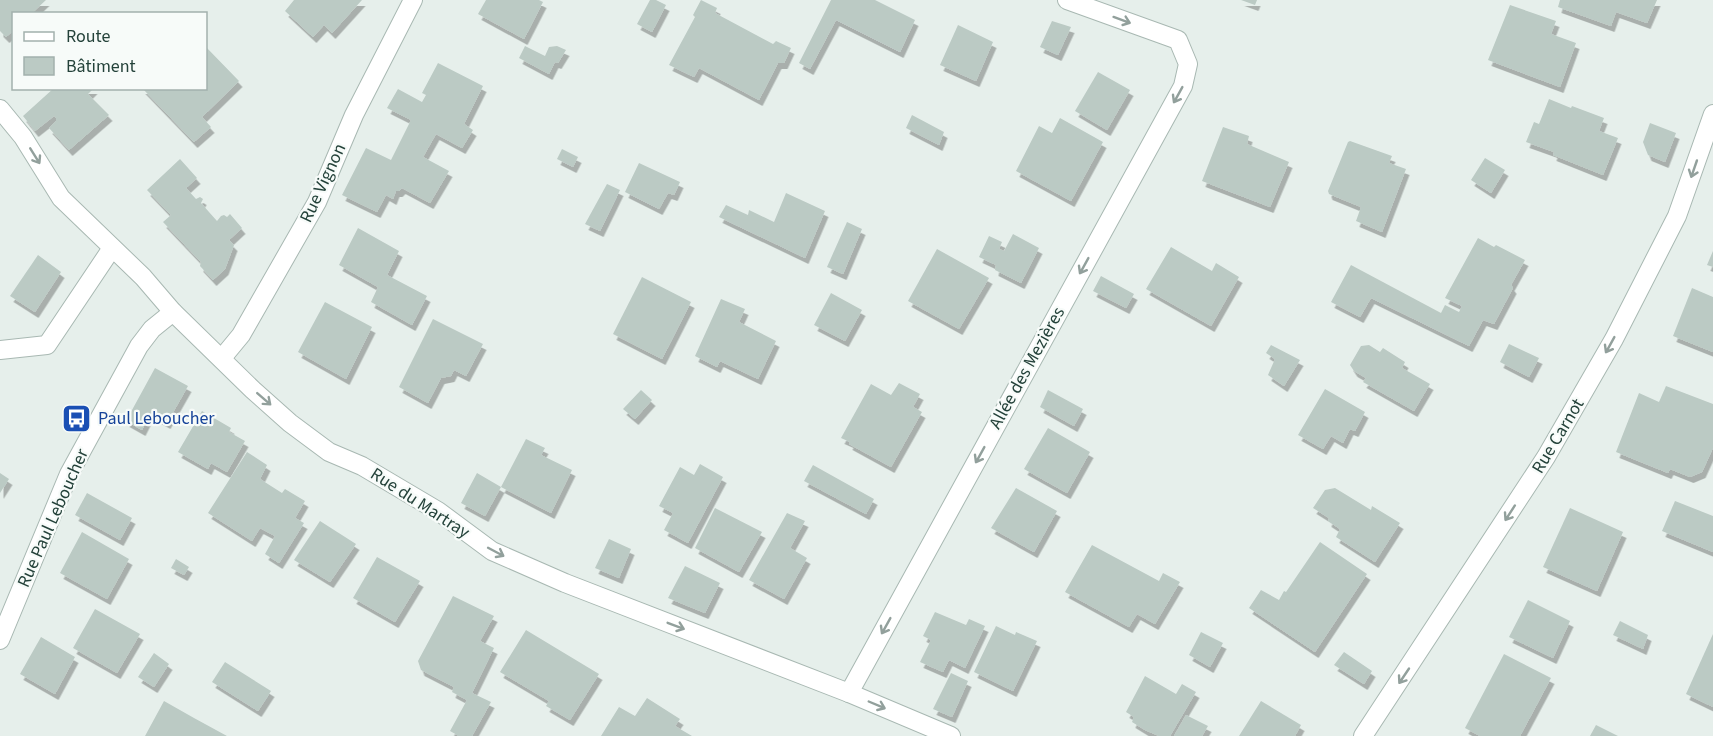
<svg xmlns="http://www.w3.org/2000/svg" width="1713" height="736" font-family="'Source Sans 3',sans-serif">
	<defs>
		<filter id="shadow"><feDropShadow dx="3.5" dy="6" stdDeviation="0" flood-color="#0004"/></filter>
	</defs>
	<rect width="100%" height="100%" fill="#e6efeb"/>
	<g fill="#bbcac4" filter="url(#shadow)">
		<path d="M0 0H46L31 14H14V30L6 37 0 31Z"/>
		<path d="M294 0H362L332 33 324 25 313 37 285 11Z"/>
		<path d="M486 0H539L543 2 524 39 478 14Z"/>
		<path d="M650 0H656L666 5 652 32 637 24Z"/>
		<path d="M701 0 717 8 715 13 773 44 776 41 791 48 784 63H778L759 100 699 68 694 77 669 65 695 17 693 15Z"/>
		<path d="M831 0H875L915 20 900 52 836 20 810 69 799 63Z"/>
		<path d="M1241 0H1257L1255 5Z"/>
		<path d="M1560 0H1657L1647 23 1616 12 1611 26 1558 7Z"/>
		<path d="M1510 5 1556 21 1551 34 1576 43 1560 87 1488 60Z"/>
		<path d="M1052 21 1071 27 1058 55 1040 47Z"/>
		<path d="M958 25 993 42 976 81 940 65Z"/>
		<path d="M525 46 545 56 549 47 557 46 566 50 558 63 555 62 549 74 519 58Z"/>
		<path d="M206 47 239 81 202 117 211 127 194 142 142 88H206Z"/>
		<path d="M438 63 483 86 464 124 473 130 462 148 436 134 423 157 449 171 430 203 402 188 399 191H396L393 199 386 195 377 212 342 195 366 148 391 160 411 120 387 108 398 89 422 102 426 95 422 93Z"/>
		<path d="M1098 72 1130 90 1107 130 1075 111Z"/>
		<path d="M54 88H94L88 94 109 115 69 150 49 128 56 121V118L54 116 35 131 23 116Z"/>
		<path d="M1549 99 1571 108 1572 106 1604 118 1599 131 1618 138 1603 175 1553 155 1554 152 1526 142 1534 122 1539 124Z"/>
		<path d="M912 115 944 132 939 145 906 128Z"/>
		<path d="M1060 118 1103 142 1071 201 1016 171 1039 126 1052 133Z"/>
		<path d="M1650 123 1676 133 1665 162 1648 155 1643 142Z"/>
		<path d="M1223 127 1249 136 1247 144 1289 162 1270 207 1202 181Z"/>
		<path d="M1350 141 1392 156 1389 163 1406 169 1382 232 1356 221 1361 207 1329 194 1328 191 1348 142Z"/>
		<path d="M562 149 578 157 573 167 557 159Z"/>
		<path d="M1485 158 1505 170 1491 193 1471 180Z"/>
		<path d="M180 159 197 178 186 188 196 199 200 197 203 199 201 203 217 221 221 216 224 215 227 217 230 214 242 228 229 240 234 245 225 269 213 280 200 266 201 262 163 222 171 215 147 190Z"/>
		<path d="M639 163 680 182 674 195 668 193 659 209 625 192Z"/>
		<path d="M607 184 620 190 600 231 585 224Z"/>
		<path d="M786 193 825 211 805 258 719 217 726 205 748 215 749 210 774 222Z"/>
		<path d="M847 222 862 229 843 274 827 267Z"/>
		<path d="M358 228 399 251 387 275 427 296 412 325 371 302 378 287 339 265Z"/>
		<path d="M1013 234 1039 248 1021 283 995 270 996 265 979 257 989 236 1002 242 999 249 1004 251Z"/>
		<path d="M1478 238 1494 247 1496 245 1525 260 1511 285 1513 288 1494 324 1483 320 1469 346 1371 298 1360 317 1331 302 1351 265 1441 313 1445 305 1459 312 1462 306 1445 298Z"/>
		<path d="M1171 247 1212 271 1216 263 1239 277 1211 326 1146 289Z"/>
		<path d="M937 249 989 278 959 329 908 301Z"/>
		<path d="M1713 251V267L1707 265Z"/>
		<path d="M38 255 61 272 35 312 10 296Z"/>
		<path d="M1101 276 1134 294 1126 308 1093 291Z"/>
		<path d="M642 277 691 302 662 359 613 334Z"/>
		<path d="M1692 288 1713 297V352L1673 336Z"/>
		<path d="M831 293 862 310 845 341 814 325Z"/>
		<path d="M721 299 745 309 739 322 776 341 758 379 720 361 717 367 695 356Z"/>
		<path d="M325 302 372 327 346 379 298 352Z"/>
		<path d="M433 319 483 344 466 376 454 370 451 376 441 378 428 403 399 387Z"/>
		<path d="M1509 344 1539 358 1529 377 1500 362Z"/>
		<path d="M1271 345 1300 360 1284 386 1268 375 1275 359 1266 353Z"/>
		<path d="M1369 345 1380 352 1383 348 1405 362 1402 368 1430 384 1414 411 1363 382 1366 378 1354 371 1350 365 1361 346Z"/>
		<path d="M155 368 188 386 167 423 150 414 142 430 126 421Z"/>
		<path d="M899 383 920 394 913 407 922 412 891 467 849 444 850 442 841 438 871 384 891 395Z"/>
		<path d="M1666 386 1713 404V448L1702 472 1690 477 1670 469 1668 473 1616 452 1639 393 1659 402Z"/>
		<path d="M1325 389 1365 412 1355 431 1350 429 1343 443 1331 436 1323 449 1298 435Z"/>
		<path d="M641 390 652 400 635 419 623 409Z"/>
		<path d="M1048 390 1083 409 1074 426 1040 407Z"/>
		<path d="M202 411 231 428 229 432 245 441 227 472 211 463 208 469 178 452Z"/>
		<path d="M1048 428 1090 452 1067 493 1024 469Z"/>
		<path d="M526 439 545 448 541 455 572 470 551 513 501 487Z"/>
		<path d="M247 452 267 465 260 479 282 493 285 489 305 501 295 518 304 523 279 563 265 554 275 536 260 528 252 541 208 513Z"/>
		<path d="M700 464 723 477 688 543 664 530 673 513 659 506 680 467 694 475Z"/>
		<path d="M813 465 874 499 866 514 804 481Z"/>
		<path d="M0 473 9 479 0 493Z"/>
		<path d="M477 473 501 487 485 516 461 503Z"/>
		<path d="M1016 488 1057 511 1034 552 991 528Z"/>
		<path d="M1335 488 1371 510 1372 506 1400 523 1375 562 1336 537 1340 529 1328 521 1329 518 1313 508 1325 490Z"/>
		<path d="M87 493 132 518 120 540 75 515Z"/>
		<path d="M1675 501 1713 516V552L1662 531Z"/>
		<path d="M715 508 762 532 739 572 695 548Z"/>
		<path d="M1570 508 1623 532 1597 591 1543 567Z"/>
		<path d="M787 513 805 521 790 548 807 558 784 599 749 580Z"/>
		<path d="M320 521 356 544 330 582 294 560Z"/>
		<path d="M82 532 129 559 107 599 60 573Z"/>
		<path d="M609 539 631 549 619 578 595 568Z"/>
		<path d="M1320 542 1367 574 1315 652 1249 608 1261 590 1279 600 1284 591 1286 592Z"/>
		<path d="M1092 545 1159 581 1163 573 1180 582 1155 624 1137 614 1129 627 1065 592Z"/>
		<path d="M377 557 420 581 395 622 353 598Z"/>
		<path d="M176 559 189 567 184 575 171 568Z"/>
		<path d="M685 566 720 583 705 613 668 598Z"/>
		<path d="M453 596 494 616 480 641 494 648 472 693 491 702 472 736H459L450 731 467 700 452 692 454 687 421 670 418 661Z"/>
		<path d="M1528 600 1570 621 1553 658 1509 637Z"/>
		<path d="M95 609 140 634 117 673 73 648Z"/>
		<path d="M935 612 966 625 969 619 985 626 965 668 949 660 943 672 920 662 931 640 923 636Z"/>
		<path d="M1620 621 1648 635 1643 649 1613 635Z"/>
		<path d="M996 626 1015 635 1016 632 1037 641 1013 691 974 672Z"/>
		<path d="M526 630 599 674 570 720 546 706 549 701 500 672Z"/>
		<path d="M1201 632 1223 643 1210 667 1189 655Z"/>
		<path d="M1713 634V707L1686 694Z"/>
		<path d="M41 637 75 657 55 694 20 674Z"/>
		<path d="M1344 652 1372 671 1364 684 1334 665Z"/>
		<path d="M154 653 169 664 154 687 138 677Z"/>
		<path d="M1504 654 1551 678 1520 736H1480L1465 728Z"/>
		<path d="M225 662 271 691 258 711 212 682Z"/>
		<path d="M951 673 968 681 952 717 933 709Z"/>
		<path d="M1145 676 1176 694 1182 684 1196 692 1170 736H1159L1145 730 1132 722 1134 717 1126 712Z"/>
		<path d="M647 698 680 719 675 726 692 736H601L619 707 635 716Z"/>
		<path d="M164 701 194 718 227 736H145Z"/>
		<path d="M1261 701 1301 725 1295 736H1239Z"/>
		<path d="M1186 715 1208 726 1202 736H1174Z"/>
		<path d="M1596 725 1618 736H1590Z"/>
	</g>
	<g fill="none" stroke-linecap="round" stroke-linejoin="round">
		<defs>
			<path id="service" d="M0 350 47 345 112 248"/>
			<g id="minor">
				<path d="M222 358 241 335 317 202 354 115 413 0"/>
				<path d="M0 640 69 474 139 346 152 329 173 312"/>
				<path d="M849 693 1183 86 1188 64 1178 40 1067 0"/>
				<path d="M1363 736 1546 457 1614 339 1677 216 1713 114"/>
			</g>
			<path id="tertiary" d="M0 109 23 137 61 198 143 277 173 312 253 390 290 423 329 452 362 466 438 511 492 551 565 583 849 693 951 736"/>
		</defs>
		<use href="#service" stroke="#a8b8b2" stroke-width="20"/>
		<use href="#minor" stroke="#a8b8b2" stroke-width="20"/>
		<use href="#tertiary" stroke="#a8b8b2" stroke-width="20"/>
		<use href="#service" stroke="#fff" stroke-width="18"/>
		<use href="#minor" stroke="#fff" stroke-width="18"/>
		<use href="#tertiary" stroke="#fff" stroke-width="18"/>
	</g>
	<defs><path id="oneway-shaft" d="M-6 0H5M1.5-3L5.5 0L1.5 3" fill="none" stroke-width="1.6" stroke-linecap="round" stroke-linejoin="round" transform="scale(1.5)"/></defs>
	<g stroke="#92a09c">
		<use href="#oneway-shaft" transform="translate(1122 20) rotate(20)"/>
		<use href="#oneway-shaft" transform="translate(1178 95) rotate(119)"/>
		<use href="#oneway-shaft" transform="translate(35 156) rotate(58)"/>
		<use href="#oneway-shaft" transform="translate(1694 169) rotate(109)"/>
		<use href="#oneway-shaft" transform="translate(1084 266) rotate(119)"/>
		<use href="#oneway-shaft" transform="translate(1610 345) rotate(119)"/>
		<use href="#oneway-shaft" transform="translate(264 399) rotate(41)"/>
		<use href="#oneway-shaft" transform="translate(980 455) rotate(119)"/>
		<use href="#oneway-shaft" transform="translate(1510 513) rotate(123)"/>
		<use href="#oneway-shaft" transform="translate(496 552) rotate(28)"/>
		<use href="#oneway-shaft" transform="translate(676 626) rotate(21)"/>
		<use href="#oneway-shaft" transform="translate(886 626) rotate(119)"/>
		<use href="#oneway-shaft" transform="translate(1404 676) rotate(124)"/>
		<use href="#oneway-shaft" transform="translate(877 705) rotate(23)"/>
	</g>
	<defs>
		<symbol id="bus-square" viewBox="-11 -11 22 22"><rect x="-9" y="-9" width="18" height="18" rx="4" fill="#1a4fb4" stroke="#f7fbf9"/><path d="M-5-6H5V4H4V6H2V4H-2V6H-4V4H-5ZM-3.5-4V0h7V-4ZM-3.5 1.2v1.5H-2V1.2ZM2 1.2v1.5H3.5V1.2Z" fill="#fff"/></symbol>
	</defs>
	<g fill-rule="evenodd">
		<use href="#bus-square" x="60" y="402" width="33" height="33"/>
	</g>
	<g text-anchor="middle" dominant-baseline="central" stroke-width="4.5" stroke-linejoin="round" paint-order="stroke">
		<g font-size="18" fill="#24423a" stroke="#f7fbf9">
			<text transform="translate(323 183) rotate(-65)">Rue Vignon</text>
			<text transform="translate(1027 368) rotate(-61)">Allée des Mezières</text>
			<text transform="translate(1558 436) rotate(-59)">Rue Carnot</text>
			<text transform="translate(420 503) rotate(33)">Rue du Martray</text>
			<text transform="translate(53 518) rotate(-66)">Rue Paul Leboucher</text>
		</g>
		<g font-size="18" fill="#164399" stroke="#f7fbf9" text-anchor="start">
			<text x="98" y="418">Paul Leboucher</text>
		</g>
	</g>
	<rect x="12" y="12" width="195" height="78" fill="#f7fbf9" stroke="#a3b1ad" stroke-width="1.5"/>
	<rect x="24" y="32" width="30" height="9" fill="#ffffff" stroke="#a3b1ad" stroke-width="1.5"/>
	<text x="66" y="42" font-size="18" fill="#24423a">Route</text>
	<rect x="24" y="57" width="30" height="18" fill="#bbcac4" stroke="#a3b1ad" stroke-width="1.5"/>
	<text x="66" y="72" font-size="18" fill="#24423a">Bâtiment</text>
</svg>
